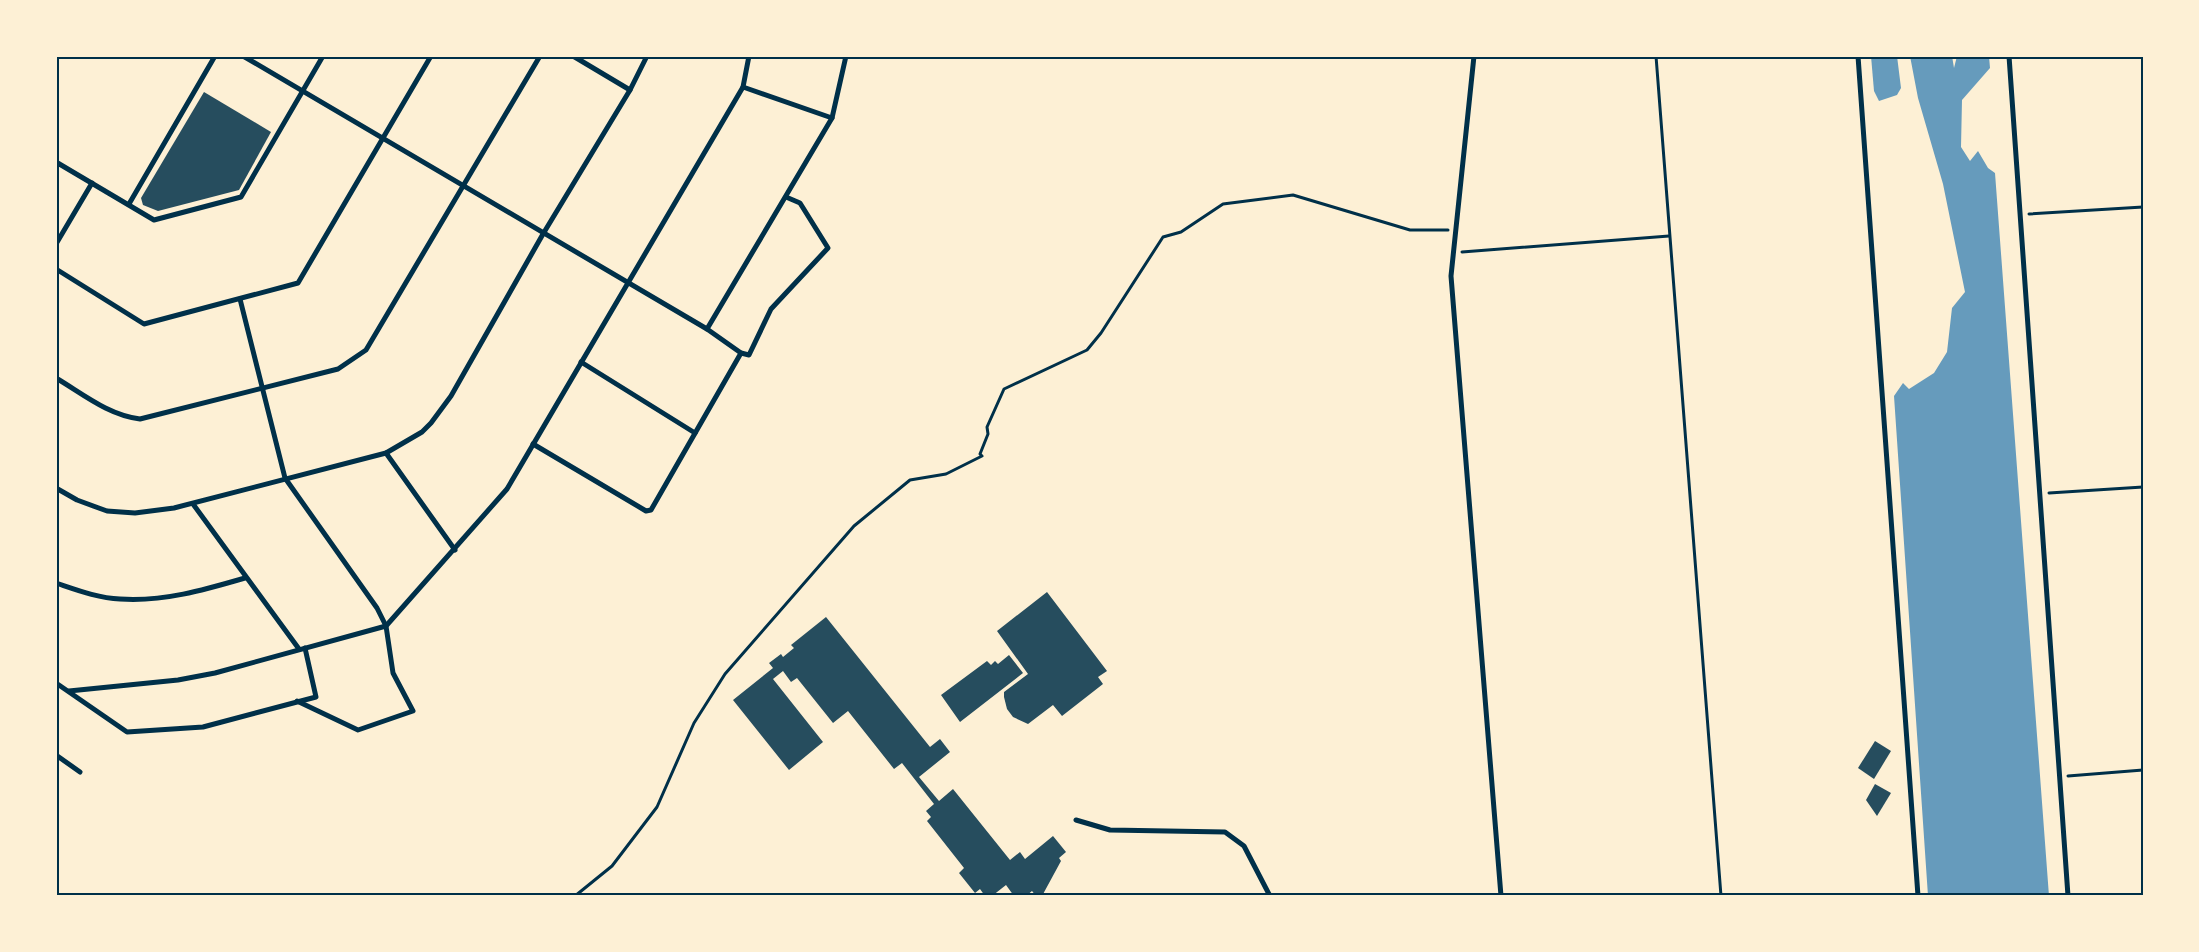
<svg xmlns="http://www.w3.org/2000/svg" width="2199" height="952" font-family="Bitter,serif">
	<rect width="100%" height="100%" fill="#fdf0d5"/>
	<g fill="#669bbc">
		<path d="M1871 56H1897L1901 88 1897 95 1879 101 1874 91Z"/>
		<path d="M1910 56H1952L1954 68 1957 56H1989L1990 68 1962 100 1961 147 1970 161 1978 151 1988 168 1995 173 2049 896H1928L1894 396 1903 383 1909 389 1934 373 1947 352 1952 308 1965 292 1943 184 1918 98Z"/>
	</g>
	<g fill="#264d5e">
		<path d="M204 92 271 132 239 190 158 211 143 205 141 198Z"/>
		<path d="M1047 592 1107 671 1098 677 1103 684 1062 716 1053 705 1028 724 1013 717 1007 709 1004 697V692L1028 674 997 631Z"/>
		<path d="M826 617 930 747 940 739 950 752 919 777 939 801 953 789 1010 860 1020 852 1025 859 1053 836 1066 852 1059 858 1061 861 1042 896H1036L1032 891 1026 896H1014L1006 885 992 896H985L980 889 975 893 959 873 964 868 927 821 931 817 926 811 934 804 902 763 894 769 848 711 833 723 797 678 791 682 783 671 773 679 823 742 789 770 733 700 773 668 769 663 781 654 783 657 794 648 791 645Z"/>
		<path d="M1009 655 1023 673 960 722 941 695 987 661 991 665 995 661 998 664Z"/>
		<path d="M1875 741 1891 751 1874 779 1858 768Z"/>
		<path d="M1875 784 1891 793 1877 816 1866 800Z"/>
	</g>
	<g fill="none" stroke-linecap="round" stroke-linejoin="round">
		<g stroke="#003049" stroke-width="3">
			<path d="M1656 56 1721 896"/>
			<path d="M2029 214 2143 207"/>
			<path d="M1462 252 1669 236"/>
			<path d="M2049 493 2143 487"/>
			<path d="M2068 776 2143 770"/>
			<path d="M575 896 612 866 657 807 694 723 725 674 854 526 910 480 946 474 982 456 980 454 988 434 987 427 1004 389 1087 350 1101 333 1163 237 1181 232 1223 204 1293 195 1410 230H1448"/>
		</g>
		<g stroke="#003049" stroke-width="5">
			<path d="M243 56 707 329 741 353 749 355 771 309 828 248 800 203 786 197"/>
			<path d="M573 56 630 90"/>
			<path d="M1474 56 1451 276 1501 896"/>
			<path d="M1858 56 1918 896"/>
			<path d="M2009 56 2068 896"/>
			<path d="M743 87 832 118"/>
			<path d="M56 162 154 220 241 197 323 56"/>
			<path d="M129 204 215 56"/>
			<path d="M56 244 92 183"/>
			<path d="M56 269 144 324 298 283 431 56"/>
			<path d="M240 299 285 478 377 608 386 626 393 673 413 711 358 730 297 701"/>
			<path d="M707 329 832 118 846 56"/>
			<path d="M581 362 695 433"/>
			<path d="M56 378C83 394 108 415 140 419L338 369 366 350 540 56"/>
			<path d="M533 444 646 511 651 510 741 353"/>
			<path d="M386 453 455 550"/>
			<path d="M56 488 77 500 107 511 135 513 174 508 386 453 422 432 431 423 451 396 543 234 630 90 647 56"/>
			<path d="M193 504 299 649"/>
			<path d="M56 583C77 590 98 598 120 599 163 602 204 590 245 578"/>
			<path d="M56 683 127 732 203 727 316 697 305 648"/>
			<path d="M69 691 178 680 215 673 386 626 507 489 743 87 749 56"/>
			<path d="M56 755 80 772"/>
			<path d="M1076 820 1110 830 1225 832 1244 846 1270 896"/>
		</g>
	</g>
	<rect width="2199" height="952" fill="none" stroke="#fdf0d5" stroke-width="115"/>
	<rect x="58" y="58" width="2084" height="836" fill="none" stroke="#003049" stroke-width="2"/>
</svg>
